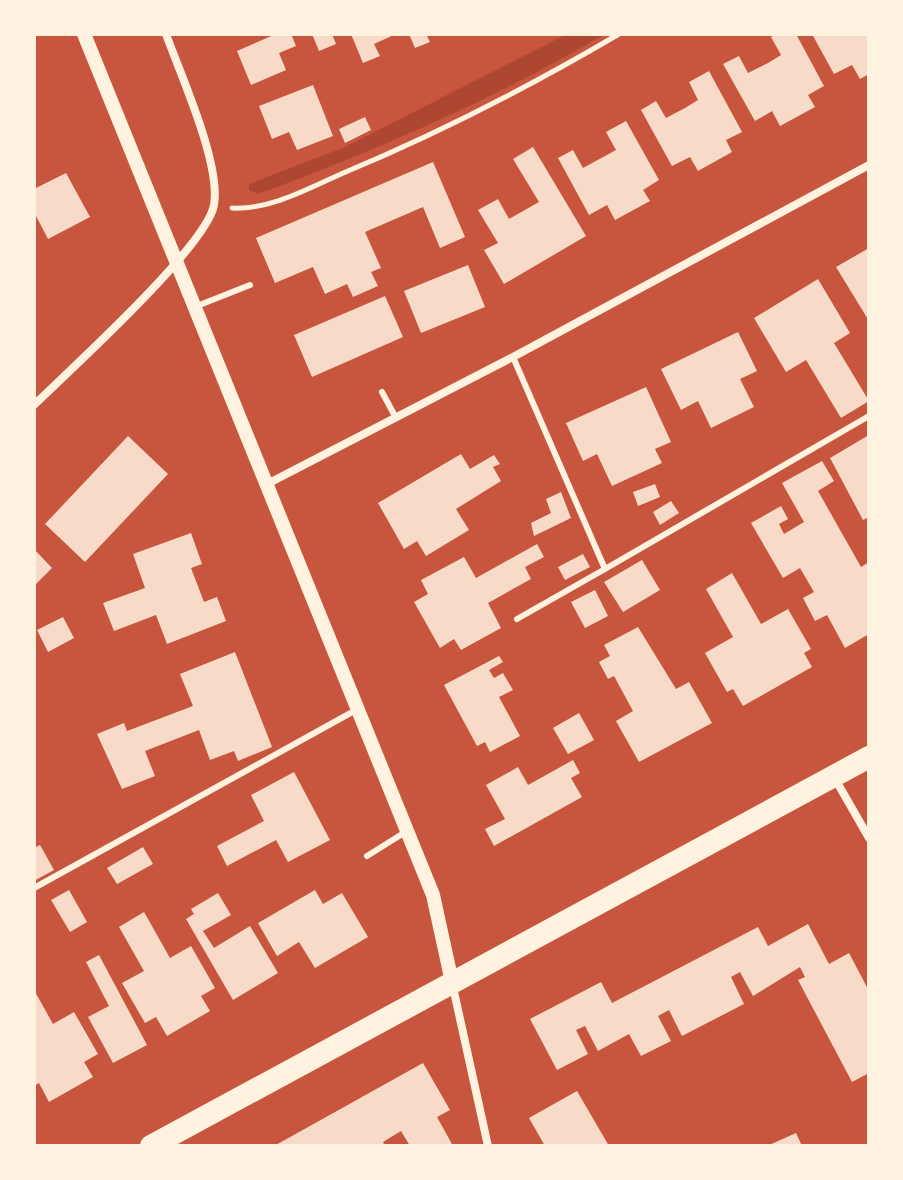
<svg xmlns="http://www.w3.org/2000/svg" width="903" height="1180" font-family="Lora,serif">
	<rect width="100%" height="100%" fill="#c8553d"/>
	<path fill="#ae4732" d="M567 34H605C494 99 378 150 258 194L249 190V184L345 147Z"/>
	<g fill="#f7dbc8">
		<path d="M276 34H291L296 46 279 53 286 70 251 85 237 51Z"/>
		<path d="M312 34H332L336 44 319 51Z"/>
		<path d="M351 34H396L374 44 380 56 363 63Z"/>
		<path d="M409 34H426L430 42 415 48Z"/>
		<path d="M777 34H796L824 86 808 95 815 107 780 126 772 111 755 121 723 64 739 56 748 73 768 63 781 55 771 37Z"/>
		<path d="M812 34H869V74L860 79 852 65 834 74Z"/>
		<path d="M709 71 742 132 726 140 732 152 698 171 690 157 672 166 641 110 656 101 666 118 685 108 698 100 689 82Z"/>
		<path d="M313 85 333 136 297 150 289 132 272 139 259 106Z"/>
		<path d="M365 117 371 130 345 143 339 129Z"/>
		<path d="M626 121 659 180 643 190 650 201 615 220 607 205 589 215 558 158 573 150 583 168 616 150 606 132Z"/>
		<path d="M533 147 586 236 504 284 484 250 498 243 478 210 498 199 509 219 539 202 513 159Z"/>
		<path d="M433 162 465 237 440 248 423 207 365 232 381 268 371 272 378 286 353 297 347 284 325 294 313 267 275 283 256 238Z"/>
		<path d="M66 173 90 217 48 239 34 212V189Z"/>
		<path d="M869 248V321L836 267Z"/>
		<path d="M468 265 485 307 421 333 404 291Z"/>
		<path d="M818 279 850 333 834 343 869 401 841 418 806 360 786 372 754 318Z"/>
		<path d="M385 296 403 337 312 377 294 335Z"/>
		<path d="M738 332 757 371 740 379 754 407 711 428 698 401 681 410 661 369Z"/>
		<path d="M646 387 671 442 655 449 662 463 612 486 597 454 583 461 566 423Z"/>
		<path d="M869 435V517L863 520 830 458Z"/>
		<path d="M128 436 168 474 85 562 45 524Z"/>
		<path d="M461 454 470 469 494 455 500 464 493 467 501 481 456 509 469 530 426 556 417 541 404 549 378 503Z"/>
		<path d="M822 461 834 481 818 491 861 567 869 562V634L845 648 827 615 815 621 803 598 814 592 800 568 783 578 751 523 781 506 788 519 779 524 784 534 804 522 782 483Z"/>
		<path d="M655 484 660 497 638 506 633 492Z"/>
		<path d="M561 492 571 518 534 536 531 523 551 513 546 499Z"/>
		<path d="M671 501 679 513 660 525 653 512Z"/>
		<path d="M191 533 202 564 191 568 204 602 217 597 226 621 167 644 156 615 114 631 103 603 145 588 133 554Z"/>
		<path d="M537 544 544 557 525 567 531 579 488 603 501 628 461 650 454 639 440 648 414 602 428 594 421 580 464 557 476 578Z"/>
		<path d="M34 549 52 568 34 586Z"/>
		<path d="M583 554 590 567 565 580 558 567Z"/>
		<path d="M642 560 660 590 623 612 604 582Z"/>
		<path d="M732 573 761 624 788 609 811 649 804 653 812 667 743 706 733 689 727 692 705 653 733 637 706 589Z"/>
		<path d="M595 590 608 616 585 628 571 602Z"/>
		<path d="M63 617 74 638 48 652 37 630Z"/>
		<path d="M638 627 676 689 689 682 712 723 639 762 616 721 633 711 614 676 608 679 599 662 610 656 604 645Z"/>
		<path d="M235 652 272 747 238 761 234 751 210 760 199 730 145 751 155 776 122 789 97 734 124 723 127 731 193 706 180 674Z"/>
		<path d="M499 656 503 662 489 670 494 678 503 673 513 690 499 697 520 736 490 752 485 742 477 746 444 685Z"/>
		<path d="M579 713 594 740 568 754 553 728Z"/>
		<path d="M573 760 580 773 571 778 582 797 494 846 485 829 505 819 486 785 518 767 528 785Z"/>
		<path d="M294 772 330 840 288 862 276 840 227 866 217 846 264 821 251 795Z"/>
		<path d="M40 845 54 870 34 881V848Z"/>
		<path d="M143 847 153 864 117 884 107 868Z"/>
		<path d="M69 890 87 922 70 932 51 900Z"/>
		<path d="M315 890 323 904 342 893 368 937 315 968 299 942 277 956 258 923Z"/>
		<path d="M218 893 231 915 203 931 214 948 250 926 278 973 233 1000 186 919 194 914 191 909Z"/>
		<path d="M144 912 170 958 191 946 215 988 201 996 210 1011 167 1036 156 1017 145 1023 122 983 144 971 119 927Z"/>
		<path d="M808 924 829 964 849 953 869 991V1073L852 1082 798 980 805 977 800 967 753 996 740 972 731 977 744 1004 682 1036 669 1010 658 1016 671 1041 641 1056 629 1034 598 1051 585 1026 576 1030 588 1054 557 1070 530 1019 601 982 612 1003 758 927 768 946Z"/>
		<path d="M99 955 147 1045 113 1063 88 1017 109 1006 86 962Z"/>
		<path d="M34 990 53 1024 74 1012 98 1054 84 1062 93 1077 49 1102 39 1083 34 1086Z"/>
		<path d="M423 1063 450 1110 437 1117 453 1146H410L401 1131 383 1142 385 1146H274Z"/>
		<path d="M577 1091 609 1146H545L529 1118Z"/>
		<path d="M796 1133 802 1146H767Z"/>
	</g>
	<g fill="none" stroke-linecap="round" stroke-linejoin="round">
		<path stroke="#fff3e0" stroke-width="5" d="M232 208C270 210 307 189 341 174 437 134 529 87 619 34"/>
		<g stroke="#fff3e0" stroke-width="6">
			<path d="M197 306 250 285"/>
			<path d="M513 357 605 569 869 416"/>
			<path d="M382 392 396 418"/>
			<path d="M517 619 605 569"/>
			<path d="M367 856 407 831"/>
			<path d="M34 888 356 710"/>
		</g>
		<g stroke="#fff3e0" stroke-width="8">
			<path d="M34 405C70 370 207 246 214 205 221 163 181 76 166 34"/>
			<path d="M269 483 513 357 869 165"/>
			<path d="M834 777 869 838"/>
			<path d="M453 987 488 1146"/>
		</g>
		<path stroke="#fff3e0" stroke-width="14" d="M84 34 433 895 452 982"/>
		<path stroke="#fff3e0" stroke-width="22" d="M151 1146 869 757"/>
	</g>
	<rect width="903" height="1180" fill="none" stroke="#fff3e0" stroke-width="72"/>
</svg>
